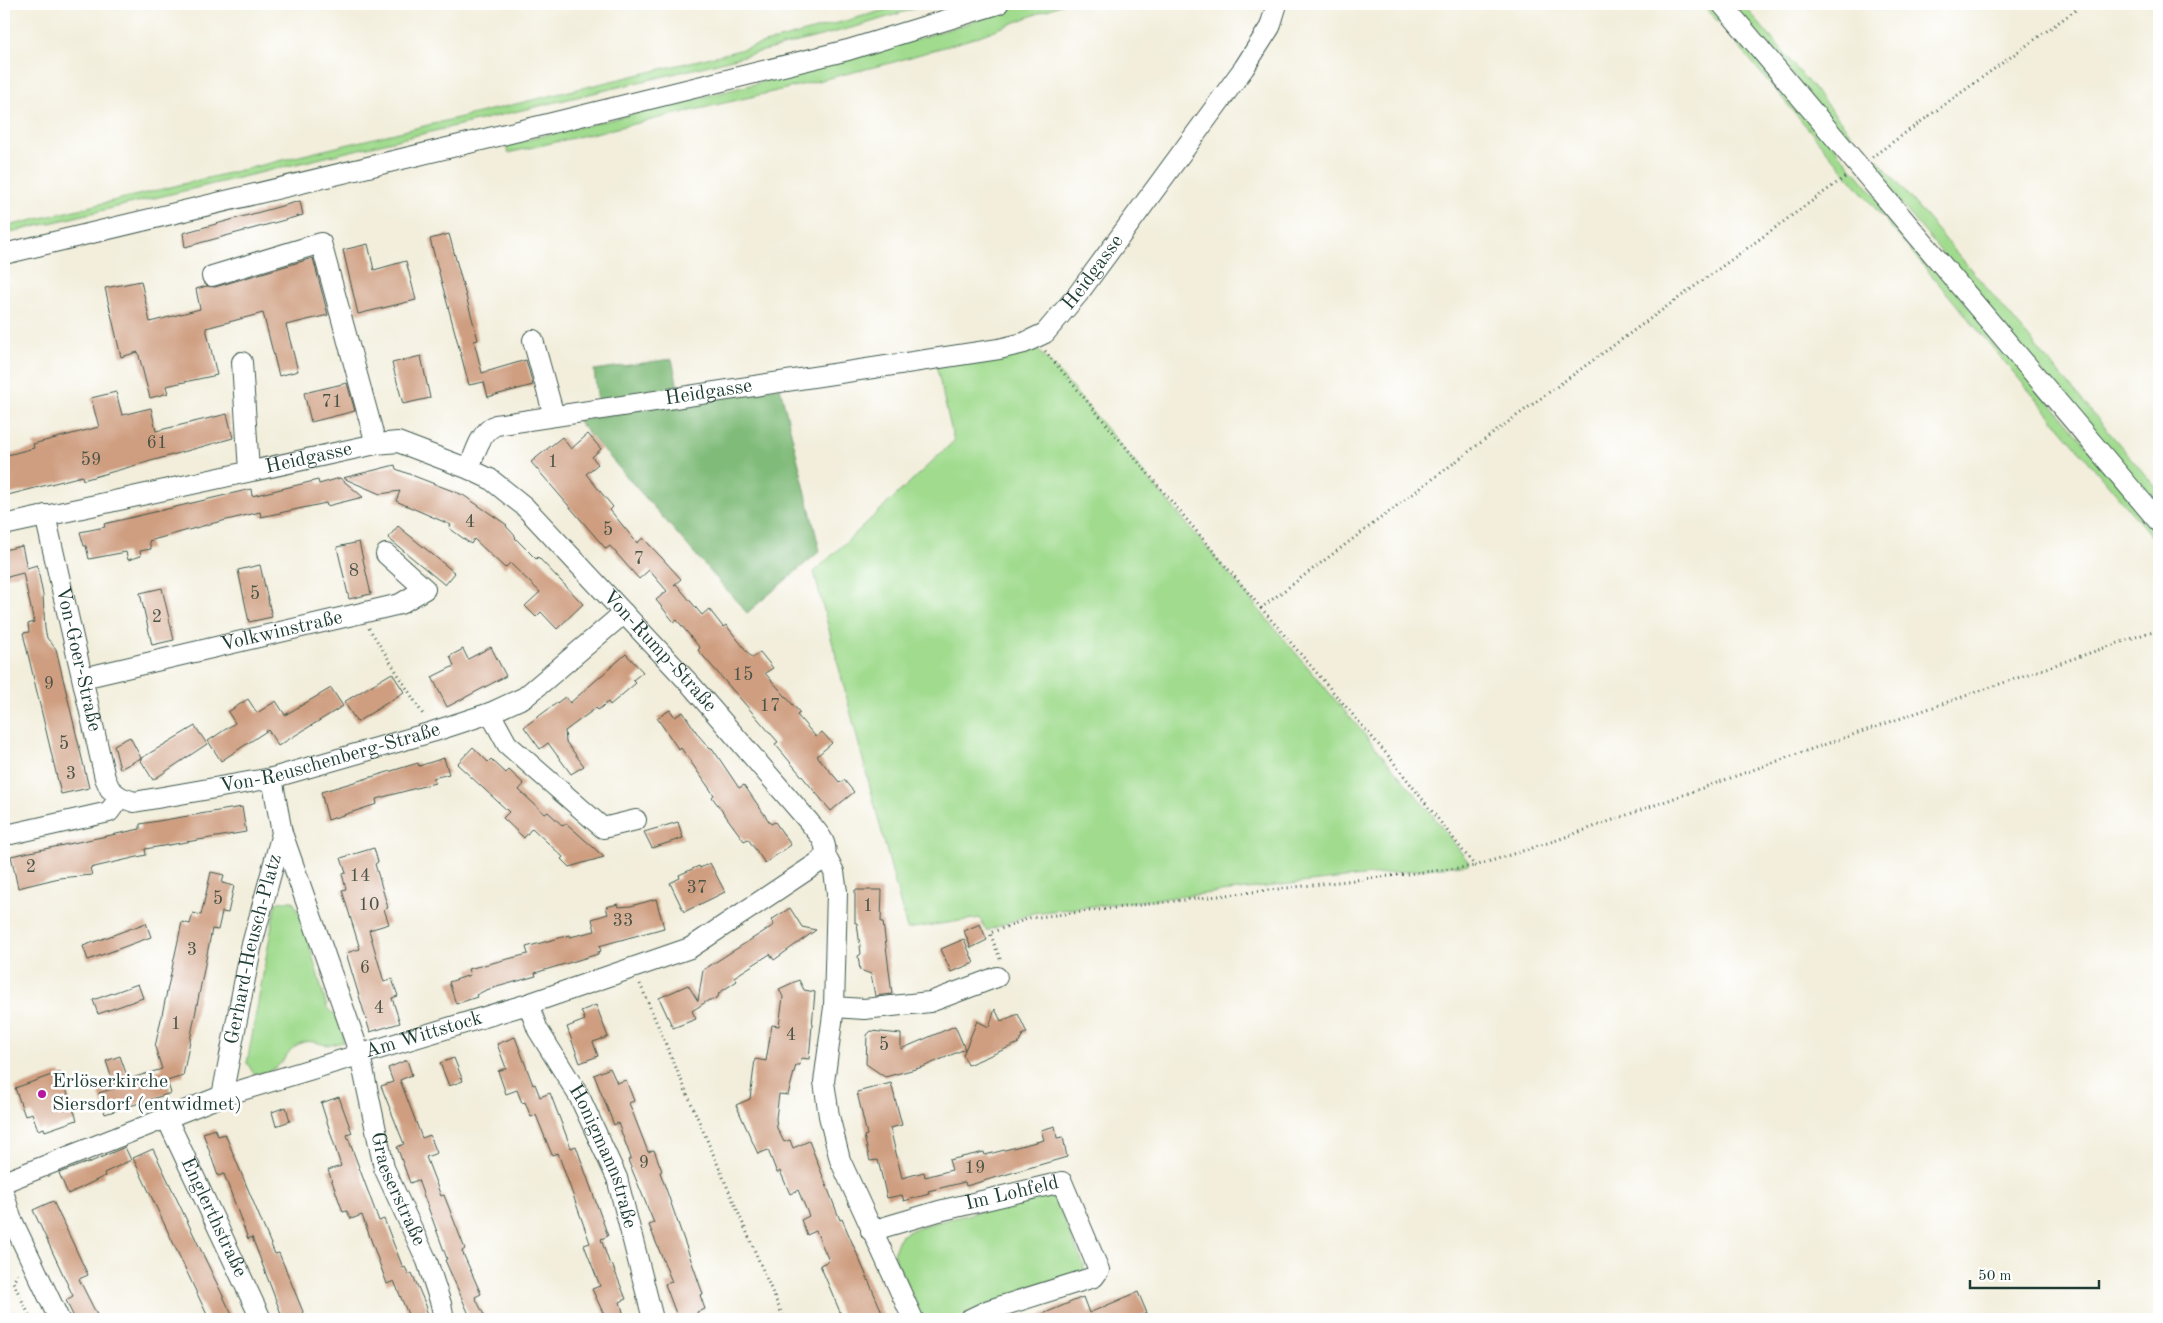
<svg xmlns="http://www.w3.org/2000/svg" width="2163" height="1323" font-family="'Old Standard TT',serif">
	<rect width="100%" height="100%" fill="#fff"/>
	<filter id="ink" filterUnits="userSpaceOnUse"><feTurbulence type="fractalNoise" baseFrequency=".02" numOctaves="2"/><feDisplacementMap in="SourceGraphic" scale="10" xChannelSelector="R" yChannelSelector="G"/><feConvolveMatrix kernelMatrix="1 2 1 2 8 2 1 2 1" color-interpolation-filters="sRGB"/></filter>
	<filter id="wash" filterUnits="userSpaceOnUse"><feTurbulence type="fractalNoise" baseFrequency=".0096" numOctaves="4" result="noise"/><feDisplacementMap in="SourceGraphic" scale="20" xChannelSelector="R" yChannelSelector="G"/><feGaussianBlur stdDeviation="1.12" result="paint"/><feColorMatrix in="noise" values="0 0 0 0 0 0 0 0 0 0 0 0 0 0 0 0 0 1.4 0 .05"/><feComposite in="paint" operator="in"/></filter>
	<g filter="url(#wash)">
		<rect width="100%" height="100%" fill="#f2eedb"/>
		<g fill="#a0db8e" stroke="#608c61">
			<path d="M907 4H929L859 26 698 68 4 234V227L732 52Z"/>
			<path d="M1024 4H1063L974 38 894 62 781 90 508 153 506 145C679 102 855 64 1024 4Z"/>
			<path d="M1703 4H1713L2159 531V545Z"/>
			<path d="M1733 4H1743L1868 154 1860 156Z"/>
			<path d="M1878 160 2159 491V511L1870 167Z"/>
			<path d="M1035 347 1056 369 1430 812 1470 864 1033 913 986 931 980 918 907 929 814 572 954 441 936 365Z"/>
			<path d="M283 901H293L303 922 327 1008 343 1023V1042C338 1043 333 1045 328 1045 318 1044 311 1039 301 1043 280 1052 289 1071 254 1074L247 1063 276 903Z"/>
			<path d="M1042 1196 1055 1199 1084 1266V1273L990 1304 954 1319H923L893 1254 900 1236 918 1227Z"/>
		</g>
		<g fill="#80bb79" stroke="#507c56">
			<path d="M672 359 679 392 598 403 594 370Z"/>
			<path d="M780 387 820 551 747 613 577 420Z"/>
		</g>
		<g id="blocks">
			<g fill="#cf9e80">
				<path d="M300 201 303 215 185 247 183 233Z"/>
				<path d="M449 234 478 340 474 341 482 373 526 360 533 385 488 397 484 382 469 385 430 239Z"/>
				<path d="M368 244 374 270 406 261 416 300 358 314 343 250Z"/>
				<path d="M313 258 328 315 286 325 298 371 279 376 263 313 206 328 217 375 166 386 168 393 150 398 138 352 121 357 105 288 141 281 150 322 200 309 196 289 207 286 215 287Z"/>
				<path d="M421 356 430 398 403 404 392 363Z"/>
				<path d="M347 383 355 411 311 422 304 393Z"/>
				<path d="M116 392 122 415 151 408 156 431 227 414 233 438 83 480 82 476 4 496V456L34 448 33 444 99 427 91 398Z"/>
				<path d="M588 434 601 449 592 457 598 464 586 474 613 507 610 510 637 543 643 538 662 558 681 579 674 585 676 584 702 615 709 609 723 627 726 625 752 658 760 652 773 668 765 673 800 713 797 715 816 737 822 732 832 743 817 756 840 783 844 780 854 792 831 811 775 744 778 742 704 657 698 650 700 648 677 620 674 622 656 600 667 591 649 570 639 579 610 546 606 549 531 462 562 437 571 449Z"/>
				<path d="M395 465 396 469 463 495 507 525 506 526 516 537 515 538 536 559 538 557 583 604 557 629 541 612 536 617 525 606 540 592 510 563 505 568 474 539 471 544 449 528 451 525 396 501 400 491 380 494 343 478Z"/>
				<path d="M340 478 363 497 327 506 326 503 261 517 260 512 210 524 149 541 151 549 140 551 141 556 128 560 126 552 89 559 86 546H84L80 532 105 527 104 524 251 489 252 496 318 480 319 484Z"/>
				<path d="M398 526 455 573 445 585 388 538Z"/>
				<path d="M359 542 371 594 349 599 337 547Z"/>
				<path d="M22 546 27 568 37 565 43 595 45 629 47 638 56 649 89 788 61 794 23 633 29 632 28 624 34 622 23 573 4 578V550Z"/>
				<path d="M260 565 272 617 249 622 238 570Z"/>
				<path d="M162 588 174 640 152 645 140 593Z"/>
				<path d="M491 647 506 676 447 707 432 677 454 666 450 656 463 649 468 659Z"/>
				<path d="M626 654 643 672 633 680 636 683 610 705 608 702 598 710 596 708 565 731 566 742 584 766 571 774 548 743 540 749 524 727 565 697 570 703Z"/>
				<path d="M392 673 404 692 357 722 344 702Z"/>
				<path d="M331 688 343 706 278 746 268 730 221 761 208 741 235 723 228 712 248 699 257 713 276 701 285 715Z"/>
				<path d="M670 710 675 717 683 712 699 736 710 749 712 748 739 788 744 785 771 824 775 822 791 845 765 863 748 839 744 841 712 797 714 795 681 748 679 750 657 718Z"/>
				<path d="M195 726 207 744 153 780 140 759Z"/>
				<path d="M130 737 141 758 120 769 114 745Z"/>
				<path d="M473 747 488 762 491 759 506 773 509 770 524 784 519 790 545 814 548 812 563 826 566 823 604 857 569 867 561 859 563 857 532 828 524 838 503 818 509 812 457 764Z"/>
				<path d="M444 758 449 774 433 778 435 783 376 799 377 804 328 820 321 792 418 763 419 766Z"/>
				<path d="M242 807 246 832 145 849 146 855 90 868 92 875 59 878 18 888 11 856 140 829V824Z"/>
				<path d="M678 822 683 838 652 848 644 832Z"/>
				<path d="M374 848 378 862 375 864 388 908 384 909 389 924 369 930 384 982 392 979 398 996 392 998 400 1023 370 1032 346 953 360 949 342 890 346 889 342 874 346 873 341 858Z"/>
				<path d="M710 863 725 892 684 912 670 883 680 878 679 875 699 866 700 868Z"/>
				<path d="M211 872 224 875 222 883 234 886 228 913 222 912 218 930 212 929 183 1076 167 1081 171 1093 105 1114 99 1093 115 1088 106 1061 120 1056 128 1079 162 1069 155 1047 182 922 190 924 193 913 201 915Z"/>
				<path d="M855 890H882L881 922H883L892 994 875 996 871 974 860 970 858 956 861 954 857 923H855Z"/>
				<path d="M656 899 664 928 599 946 601 951 598 952V954L535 973 536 976 486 990 476 995 477 997 456 1004 449 982 470 975 468 969 528 954 526 947 570 935V937L595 931 592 919 608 914 606 907 618 904 619 907 631 906Z"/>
				<path d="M790 908 802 927 816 930 774 960 770 954 734 977 737 981 719 993 718 997 713 1000H709L692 1011 696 1019 673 1028 659 998 688 985 698 1001 703 970 774 925 771 920Z"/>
				<path d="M146 923 151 937 88 960 83 946Z"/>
				<path d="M980 924 987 940 971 948 964 931Z"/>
				<path d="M964 939 974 963 951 972 941 949Z"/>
				<path d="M799 980 804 990 815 992 809 1059 801 1058 800 1065H796L788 1095 779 1094 776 1118 777 1128 784 1142 790 1140 793 1148 809 1141 840 1220 842 1219 885 1319H843L820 1265 829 1261 816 1231 807 1235 801 1220 809 1216 798 1190 790 1194 780 1171 777 1173 768 1150 758 1154 736 1105 750 1099 755 1059 766 1061 772 1025 779 1026 783 997 779 989Z"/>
				<path d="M138 984 143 998 98 1014 93 1000Z"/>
				<path d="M596 1005 608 1037 593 1042 598 1056 580 1063 567 1027 585 1020 581 1011Z"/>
				<path d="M995 1009 1001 1021 1018 1014 1027 1033 1023 1034 1019 1043 968 1065 963 1055 977 1021 989 1027Z"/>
				<path d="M955 1026 965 1049 923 1067 885 1077 866 1064 867 1035 871 1031 901 1034V1049Z"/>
				<path d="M515 1037 533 1085 535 1084 540 1097 550 1093 571 1148 576 1146 608 1236 601 1239 610 1265 612 1264 626 1299 620 1302 625 1319H606L592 1289 600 1286 584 1245 590 1243 558 1153 552 1155 536 1115 531 1117 525 1102 522 1103 517 1090 506 1094 498 1071 506 1068 497 1044Z"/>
				<path d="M454 1058 463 1081 449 1086 440 1063Z"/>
				<path d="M407 1060 412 1075 400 1080 422 1138 430 1135 437 1153 426 1157 441 1196 444 1195 465 1249 462 1251 481 1294 475 1297 486 1319H471L445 1260 447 1259 418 1180 410 1183 397 1147 404 1144 381 1086 393 1082 388 1068Z"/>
				<path d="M610 1068 617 1083 626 1080 634 1101 629 1103 648 1152 654 1150 662 1171 660 1172 703 1294 700 1295 705 1309 697 1312 699 1319H678L665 1284 672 1282 649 1225 654 1223 628 1160 631 1158 618 1123 614 1125 594 1075Z"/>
				<path d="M60 1072 77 1120 45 1131 44 1128 38 1130 32 1113 25 1116 15 1088Z"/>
				<path d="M891 1083 902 1125 890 1128 902 1178 924 1172 925 1177 952 1170 949 1160 984 1152 985 1155 1044 1140 1041 1130 1055 1126 1057 1138 1063 1137 1067 1157 966 1186 965 1182 928 1191 929 1194 904 1201 902 1195 887 1198 878 1160 870 1161 864 1136 867 1135 857 1092Z"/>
				<path d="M339 1097 352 1133 347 1135 379 1221 384 1219 403 1268 405 1267 409 1275 412 1273 427 1308 425 1309 429 1319H410L394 1281 387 1284 362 1215 351 1219 347 1211 343 1212 328 1170 341 1166 321 1103Z"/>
				<path d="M286 1107 290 1121 276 1126 272 1112Z"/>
				<path d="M215 1129 218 1136 225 1134 275 1254 279 1253 306 1319H283L252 1237 248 1239 224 1174 218 1176 203 1133Z"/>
				<path d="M125 1147 131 1160 104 1173 105 1176 68 1194 59 1173 86 1163V1164Z"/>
				<path d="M153 1149 198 1244 234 1319H209L161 1217 133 1158Z"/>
				<path d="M53 1201 88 1275 79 1279 99 1319H75L69 1307 66 1300 73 1296 33 1210Z"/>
				<path d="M1138 1292 1147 1313 1140 1316 1141 1319H1031L1083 1297 1089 1313Z"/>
			</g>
		</g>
	</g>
	<g filter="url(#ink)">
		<use href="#blocks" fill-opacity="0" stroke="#3f584d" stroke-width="1"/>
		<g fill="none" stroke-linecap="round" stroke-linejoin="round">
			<defs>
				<g id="minor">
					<path d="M1722 4 2159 522"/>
					<path d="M4 254 552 123 848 50 998 4"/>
					<path d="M212 276 321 243 376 444"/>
					<path d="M533 340 554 416"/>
					<path d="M242 362 249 471"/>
					<path id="s1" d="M469 469C475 453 480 432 496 425L999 349 1024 343 1045 333 1078 294 1244 68 1270 27 1277 4"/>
					<path id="s2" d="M45 515 105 778 110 789 120 797"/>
					<path id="s3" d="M4 525 376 444 398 442 469 469 490 479 524 506 691 685 810 823C817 832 828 842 825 855"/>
					<path id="s4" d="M83 678 400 604 425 589 386 554"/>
					<path d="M490 713 507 744 603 828 636 820"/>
					<path id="s5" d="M272 778 282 833 360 1055 384 1168 427 1261 441 1304 444 1319"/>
					<path id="s6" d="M11 834 109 812 120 797 134 802 272 778 432 732 490 713 525 697 624 613"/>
					<path d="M825 855 834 872 837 892 834 1007 824 1082 829 1116 840 1160 913 1319"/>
					<path id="s7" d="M528 1004 538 1030 579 1096 617 1178 653 1319"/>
					<path d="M834 1007 864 1009 930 1002 997 977"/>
					<path id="s8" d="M222 1096 251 948 282 833"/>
					<path id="s9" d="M166 1117 261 1319"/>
					<path id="s10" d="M4 1182 222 1096 528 1004 690 948 819 862 825 855"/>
					<path d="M4 1194 11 1218 59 1319"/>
					<path id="s11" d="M871 1231 939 1211 1062 1182 1099 1270 1094 1277 989 1310 970 1319"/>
				</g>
			</defs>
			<use href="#minor" stroke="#3f584d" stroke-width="22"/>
			<g stroke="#3f584d" stroke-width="3" stroke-dasharray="1 4" stroke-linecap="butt">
				<path d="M1872 157 2084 4"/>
				<path d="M1045 351 1261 608 1515 417 1845 177"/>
				<path d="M1261 608 1390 758 1475 866 1557 840 1803 752 2159 629"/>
				<path d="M369 628 424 716"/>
				<path d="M1000 959 990 933 1030 918 1475 866"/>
				<path d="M640 984 784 1319"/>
				<path d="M18 1274 13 1282 31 1319"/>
			</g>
			<use href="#minor" stroke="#fff" stroke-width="20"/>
		</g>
	</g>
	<circle fill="#b5179e" stroke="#fff" stroke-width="2" cx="42" cy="1094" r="5"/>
	<g text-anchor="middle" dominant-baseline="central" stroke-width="5" stroke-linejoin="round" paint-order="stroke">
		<g font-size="18" fill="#4b5547">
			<text x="332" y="402">71</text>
			<text x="157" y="443">61</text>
			<text x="91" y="460">59</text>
			<text x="553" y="462">1</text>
			<text x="470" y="522">4</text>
			<text x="608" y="530">5</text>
			<text x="639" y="559">7</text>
			<text x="354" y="571">8</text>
			<text x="255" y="594">5</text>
			<text x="157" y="617">2</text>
			<text x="743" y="675">15</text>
			<text x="49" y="684">9</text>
			<text x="770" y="706">17</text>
			<text x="64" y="744">5</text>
			<text x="71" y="774">3</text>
			<text x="31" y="867">2</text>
			<text x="360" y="876">14</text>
			<text x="697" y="888">37</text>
			<text x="218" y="899">5</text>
			<text x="369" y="905">10</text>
			<text x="868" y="906">1</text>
			<text x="623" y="921">33</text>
			<text x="192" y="950">3</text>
			<text x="365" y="968">6</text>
			<text x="379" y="1008">4</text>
			<text x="176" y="1024">1</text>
			<text x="791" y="1035">4</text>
			<text x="884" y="1045">5</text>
			<text x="644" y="1163">9</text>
			<text x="975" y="1168">19</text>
		</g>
		<g font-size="20" fill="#1f3d34" stroke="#fff">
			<text stroke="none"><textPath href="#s1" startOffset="688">Heidgasse</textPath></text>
			<text stroke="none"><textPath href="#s1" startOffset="268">Heidgasse</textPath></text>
			<text stroke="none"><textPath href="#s3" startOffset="312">Heidgasse</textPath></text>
			<text stroke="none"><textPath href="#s4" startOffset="204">Volkwinstraße</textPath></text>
			<text stroke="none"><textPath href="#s3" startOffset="744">Von-Rump-Straße</textPath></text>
			<text stroke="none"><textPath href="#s2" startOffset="148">Von-Goer-Straße</textPath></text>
			<text stroke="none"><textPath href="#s6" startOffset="335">Von-Reuschenberg-Straße</textPath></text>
			<text stroke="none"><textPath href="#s8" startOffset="150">Gerhard-Heusch-Platz</textPath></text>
			<text stroke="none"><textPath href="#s10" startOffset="445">Am Wittstock</textPath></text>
			<text stroke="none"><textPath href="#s7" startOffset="171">Honigmannstraße</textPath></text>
			<text stroke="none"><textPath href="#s5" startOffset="431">Graeserstraße</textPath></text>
			<text stroke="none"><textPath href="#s11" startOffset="146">Im Lohfeld</textPath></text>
			<text stroke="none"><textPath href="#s9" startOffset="111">Englerthstraße</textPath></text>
		</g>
		<g font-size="20" fill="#1f3d34" stroke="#fff" text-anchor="start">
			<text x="52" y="1082">Erlöserkirche<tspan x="52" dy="23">Siersdorf (entwidmet)</tspan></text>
		</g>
	</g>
	<rect width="2163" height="1323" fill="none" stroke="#fff" stroke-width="20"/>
	<path d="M1970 1280v8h129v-8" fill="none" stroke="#1f3d34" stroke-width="2.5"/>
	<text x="1978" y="1280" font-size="15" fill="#1f3d34" stroke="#ffffff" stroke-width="4" paint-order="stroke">50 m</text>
</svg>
